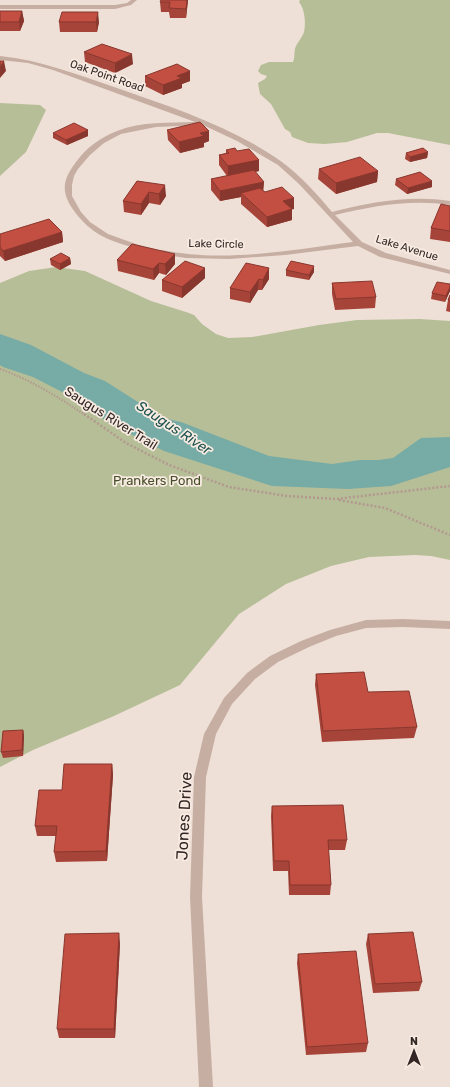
<svg xmlns="http://www.w3.org/2000/svg" width="450" height="1087" font-family="Rubik,sans-serif">
	<rect width="100%" height="100%" fill="#efe0d7"/>
	<g fill="#b6be98">
		<path d="M300 0H450V145L388 133H377L347 142 325 144 308 143 292 137 290 132 285 129 271 104 260 94 258 83 265 79 267 76 261 74 258 71 261 65 269 62H293C295 57 294 54 295 49 296 44 302 38 304 32 306 24 305 9 299 2Z"/>
		<path d="M0 103 40 105 46 110 26 152 0 176Z"/>
		<path d="M56 267 85 271 151 301 186 312 194 315 202 324 216 334 228 338 252 337 319 325 357 320 420 319 450 321V560L431 556 415 555 369 557 331 566 286 584 239 614 180 685 114 716 33 750 0 767V283L29 271Z"/>
	</g>
	<path fill="#77aba6" d="M0 334 31 345 84 373 105 381 163 418 181 422 269 456 332 464 360 460H379L393 458 421 438 450 437V467L391 486 348 489 272 486 164 451 109 423 70 396 33 377 3 367 0 365Z"/>
	<g fill="none" stroke-linecap="round" stroke-linejoin="round">
		<path stroke="#b2988e" stroke-width="2" stroke-dasharray="1.5 1.5" stroke-linecap="butt" d="M0 369C31 380 58 397 85 415"/>
		<g stroke="#b2988e" stroke-width="2.5" stroke-dasharray="2 2" stroke-linecap="butt">
			<path d="M84 414 126 443 169 465 229 487 287 496 336 499 450 486"/>
			<path d="M339 500 385 508 450 535"/>
		</g>
		<g fill="#c7aea3" fill-rule="evenodd">
			<path d="M131 0H137L131 5 115 9H0V5H115L127 3Z"/>
			<path d="M0 56C41 60 78 75 117 88 174 108 233 127 282 162 301 176 317 194 332 212 371 202 410 195 450 201V205C411 199 373 206 335 215L362 242 386 253 450 270V274L380 257 358 246 285 255 230 259 186 258 159 254 158 252 162 250C224 263 291 250 353 242L299 184 278 165 237 141 203 125 156 127 121 134 104 143 90 155 78 169 74 176 72 185V196L81 212 90 222 108 234 147 248 143 250C112 242 91 236 72 208 60 190 64 178 76 162 86 148 101 137 117 131 142 121 169 123 195 122L53 70 28 63 0 60Z"/>
			<path d="M403 619 450 621V629L403 627 366 628 336 636 309 647 278 662 255 679 232 704 216 734 206 777 202 897 213 1087H199L190 897 194 777 204 734 224 698 247 673 270 656 301 641 330 630 366 620Z"/>
		</g>
	</g>
	<g fill="#a74439">
		<path d="M188 0 186 18H170L169 12H161L160 2Z"/>
		<path d="M0 11H22L24 21 20 31H0Z"/>
		<path d="M59 22H99L97 32H60Z"/>
		<path d="M84 52 133 64 115 73 85 62Z"/>
		<path d="M190 71V81L182 84V88L163 95 145 86V76Z"/>
		<path d="M88 130V136L67 145 53 138V133Z"/>
		<path d="M167 130 209 141 204 143V147L180 153 168 140Z"/>
		<path d="M226 150 237 151 259 160V171L255 172 264 182 263 191 265 192 294 198V209H292V220L267 227 241 204V197L220 201 211 190V179L227 176 219 165V155L226 153Z"/>
		<path d="M428 152 427 158 410 162 405 159 406 153Z"/>
		<path d="M319 169 378 171 377 182 336 194 318 179Z"/>
		<path d="M396 179 432 187 407 194 395 185Z"/>
		<path d="M137 181 166 196 160 205 149 203 141 215 124 212 123 201Z"/>
		<path d="M450 206V242L430 239 431 228Z"/>
		<path d="M62 232 63 242 5 261 0 256V234Z"/>
		<path d="M132 244 175 264 166 275 159 273 154 280 118 271 117 260Z"/>
		<path d="M70 258 71 264 60 270 51 265 50 259Z"/>
		<path d="M205 268V278L182 298 162 291V280Z"/>
		<path d="M269 268V279L262 290H258L250 303 230 299V288Z"/>
		<path d="M286 270 314 272 309 280 286 276Z"/>
		<path d="M332 283 376 297 375 308 335 310 332 294Z"/>
		<path d="M450 284V291L445 302 431 299 432 293Z"/>
		<path d="M450 295V312L446 311 448 300Z"/>
		<path d="M316 674 417 727 414 738 322 742 315 685Z"/>
		<path d="M23 730 24 736 23 756 3 758 1 752Z"/>
		<path d="M112 764 113 775 107 861 56 862 54 852 56 836H37L35 826 62 790Z"/>
		<path d="M272 806 347 840 345 850H328L331 885 330 895H289L288 871H273L271 816Z"/>
		<path d="M368 934 422 982 419 991 373 993 366 944Z"/>
		<path d="M120 943 115 1038H59L57 1029Z"/>
		<path d="M298 954 368 1043 366 1052 306 1055 297 963Z"/>
	</g>
	<g fill="#88372e">
		<path d="M187 0H188L186 18V9Z"/>
		<path d="M22 11 24 21 20 31 19 22Z"/>
		<path d="M98 12 99 22 97 32 96 22Z"/>
		<path d="M132 54 133 64 115 73V63Z"/>
		<path d="M4 61 6 71 0 78V67Z"/>
		<path d="M190 71V81L182 84V88L163 95V85L177 76Z"/>
		<path d="M88 130V136L67 145 66 140Z"/>
		<path d="M209 131V141L204 143V147L180 153 179 142 200 133Z"/>
		<path d="M428 152 427 158 410 162V157Z"/>
		<path d="M259 160V171L228 177V166Z"/>
		<path d="M378 171 377 182 336 194V183Z"/>
		<path d="M432 181V187L407 194 408 188Z"/>
		<path d="M264 182 263 192 241 193V197L220 201V191Z"/>
		<path d="M165 185 166 196 160 205 159 194Z"/>
		<path d="M149 192V203L141 215V204Z"/>
		<path d="M294 198V209L283 212V201Z"/>
		<path d="M292 209V220L267 227V217Z"/>
		<path d="M62 232 63 242 5 261 3 251Z"/>
		<path d="M175 254V264L166 275 165 264Z"/>
		<path d="M70 258 71 264 60 270V264Z"/>
		<path d="M159 263V273L154 280 153 269Z"/>
		<path d="M314 266V272L309 280V275Z"/>
		<path d="M205 268V278L182 298V287Z"/>
		<path d="M269 268V279L262 290 263 280Z"/>
		<path d="M259 279 258 290 250 303V292Z"/>
		<path d="M450 287V291L445 302 446 296Z"/>
		<path d="M23 730 24 736 23 756 22 750Z"/>
		<path d="M112 764 113 775 107 861 106 851Z"/>
		<path d="M119 933 120 943 115 1038 114 1029Z"/>
	</g>
	<g fill="#c24f42" stroke="#88372e">
		<path d="M161 0H187L186 9 169 8 170 2H160Z"/>
		<path d="M0 11H22L19 22H0Z"/>
		<path d="M62 12H98L96 22H59Z"/>
		<path d="M102 44 132 54 115 63 84 52Z"/>
		<path d="M0 61H4L0 67Z"/>
		<path d="M177 64 190 71 177 76 182 78 163 85 145 76Z"/>
		<path d="M200 122 209 131 200 133 204 136 179 142 167 130Z"/>
		<path d="M74 123 88 130 66 140 53 133Z"/>
		<path d="M235 148 237 151 249 149 259 160 228 166 219 155 229 153 226 150Z"/>
		<path d="M423 148 428 152 410 157 406 153Z"/>
		<path d="M360 157 378 171 336 183 319 169Z"/>
		<path d="M254 170 264 182 220 191 211 179Z"/>
		<path d="M420 172 432 181 408 188 396 179Z"/>
		<path d="M137 181 165 185 159 194 149 192 141 204 123 201Z"/>
		<path d="M282 187 294 198 283 201 292 209 267 217 241 193 260 188 265 192Z"/>
		<path d="M441 204 450 206V231L431 228Z"/>
		<path d="M49 219 62 232 3 251 0 247V234Z"/>
		<path d="M132 244 175 254 165 264 159 263 153 269 117 260Z"/>
		<path d="M61 253 70 258 60 264 50 259Z"/>
		<path d="M185 261 205 268 182 287 162 280Z"/>
		<path d="M291 261 314 266 309 275 286 270Z"/>
		<path d="M246 263 269 268 263 280 259 279 250 292 230 288Z"/>
		<path d="M372 281 376 297 336 299 332 283Z"/>
		<path d="M437 282 450 284V287L446 296 432 293Z"/>
		<path d="M450 295V301L448 300Z"/>
		<path d="M364 672 368 692 409 691 417 727 323 731 316 674Z"/>
		<path d="M23 730 22 750 1 752 3 731Z"/>
		<path d="M64 764H112L106 851 54 852 57 826H35L39 790H62Z"/>
		<path d="M343 805 347 840H328L331 885H290L289 861H274L272 806Z"/>
		<path d="M413 932 422 982 375 984 368 934Z"/>
		<path d="M119 933 114 1029H57L65 934Z"/>
		<path d="M356 951 368 1043 307 1047 298 954Z"/>
	</g>
	<g text-anchor="middle" dominant-baseline="central" stroke-width="3.5" stroke-linejoin="round" paint-order="stroke">
		<g font-size="11" fill="#322725" stroke="#f8ebe2">
			<text transform="translate(107 76) rotate(19)">Oak Point Road</text>
			<text transform="translate(216 244) rotate(1)">Lake Circle</text>
			<text transform="translate(407 248) rotate(17)">Lake Avenue</text>
		</g>
		<g font-size="13" fill="#322725" stroke="#f8ebe2">
			<text transform="translate(111 418) rotate(32)">Saugus River Trail</text>
		</g>
		<g font-size="13" fill="#474f2a" stroke="#f8ebe2">
			<text x="157" y="480">Prankers Pond</text>
		</g>
		<g font-size="14" font-style="italic" fill="#1c524e" stroke="#f8ebe2">
			<text transform="translate(174 428) rotate(33)">Saugus River</text>
		</g>
		<g font-size="16" fill="#322725" stroke="#f8ebe2">
			<text transform="translate(184 816) rotate(-87)">Jones Drive</text>
		</g>
	</g>
	<g transform="translate(414 1051)" stroke="#f8ebe2" stroke-width="3" paint-order="stroke">
	<path d="M0-3L7 15L0 10L-7 15Z" fill="#322725"/>
	<text y="-6" font-size="11" font-weight="bold" text-anchor="middle" fill="#322725">N</text>
	</g>
</svg>
